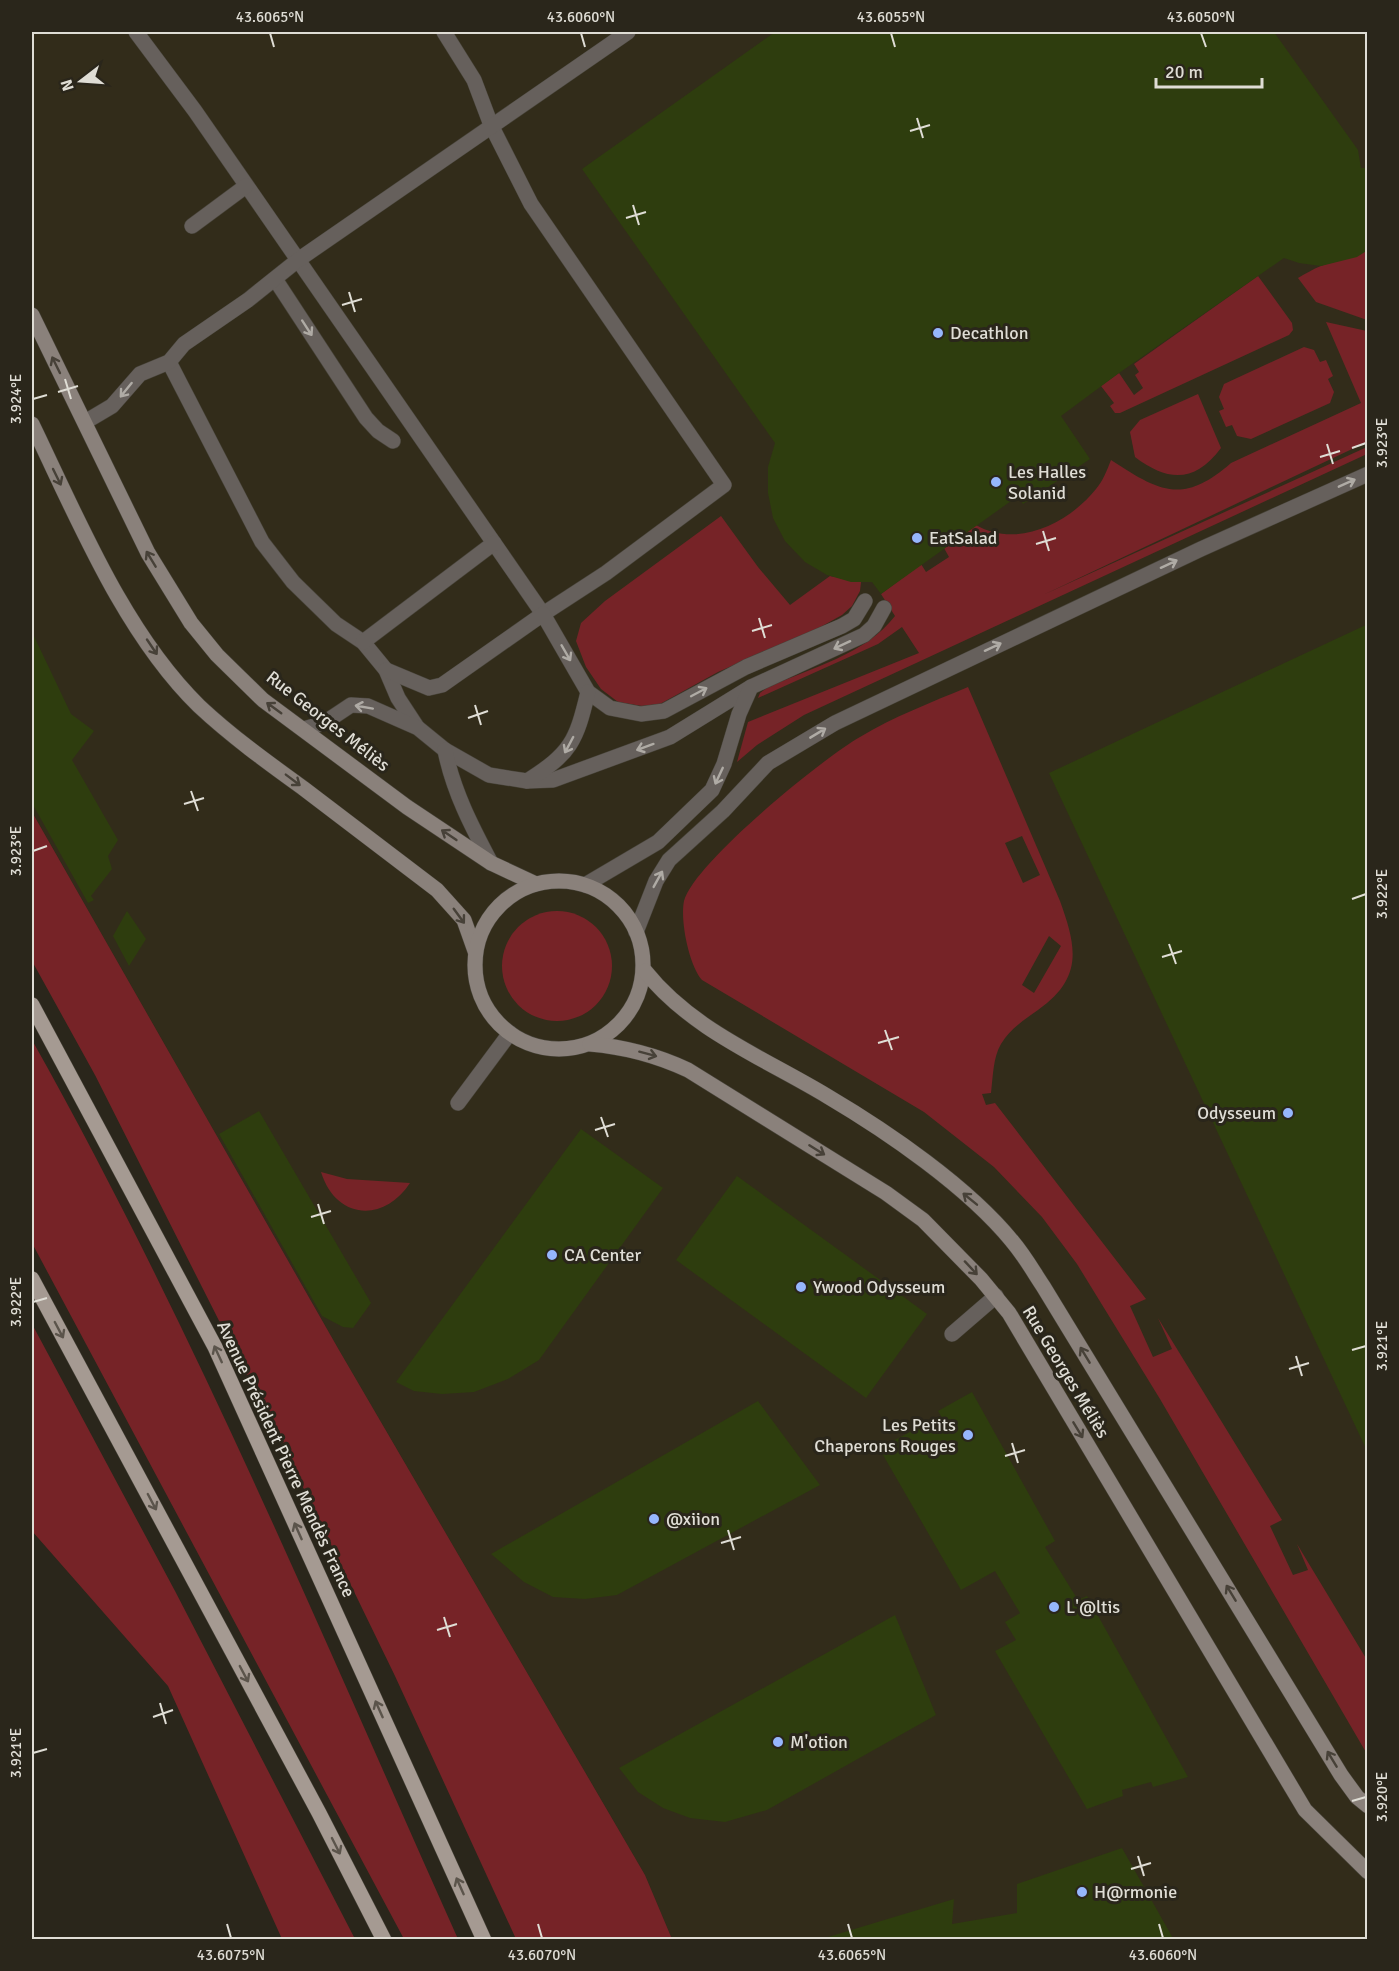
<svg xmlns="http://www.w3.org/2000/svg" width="1399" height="1971" font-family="Signika,sans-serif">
	<rect width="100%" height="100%" fill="#2a261b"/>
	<path fill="#322c1a" d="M32 32H1367V1939H672L645 1875 339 1350 32 812Z"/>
	<g fill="#762327" fill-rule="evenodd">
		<path d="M1367 248V320L1316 302 1298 278C1305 274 1313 269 1321 266 1337 260 1354 260 1367 248Z"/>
		<path d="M1258 276 1292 323 1293 330 1289 335 1120 413H1115L1110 406 1114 403 1101 386 1119 373 1134 395 1143 388 1135 375 1139 372 1134 364Z"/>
		<path d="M1326 322 1367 331V442L1043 595 1367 447V454L804 715 757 745 737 762 748 722 919 653 902 627 878 644 758 698 760 693 768 687C811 668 866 654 895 616L881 594 921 564 926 572 949 557 944 548 976 525C1017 549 1069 523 1096 489 1103 481 1107 470 1111 460 1160 492 1183 505 1231 463L1361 403Z"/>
		<path d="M1304 347 1314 350 1320 362 1326 360 1333 376 1328 379 1334 392 1330 403 1251 439 1237 436 1232 425 1226 427 1219 411 1224 409 1219 397 1224 384Z"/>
		<path d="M1198 394 1221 448C1195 483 1168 482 1135 457L1130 432 1140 420Z"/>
		<path d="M721 516 758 567 790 605 830 576 861 582 860 591 852 606 842 615 817 629 718 672 660 704 642 706 618 702 601 689 586 667 576 641 581 623 605 601Z"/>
		<path d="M968 687 1060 901C1077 948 1083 978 1038 1010 1024 1020 1011 1028 1001 1044 993 1057 993 1077 991 1093L982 1094 986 1105 995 1103 1146 1299 1130 1306 1153 1357 1172 1349 1158 1318 1282 1520 1270 1526 1293 1575 1308 1570 1297 1544 1367 1660V1754L1160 1399 1077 1264 1042 1217 994 1167 924 1112 702 980C689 965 680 921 684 901 694 863 823 758 860 737 893 717 932 702 968 687ZM1022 836 1040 875 1023 883 1005 843ZM1049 936 1061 946 1034 993 1022 985Z"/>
		<path d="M32 812 339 1350 645 1875 672 1939H516L395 1676 311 1503 95 1075 32 961Z"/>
		<circle cx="557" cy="966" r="55"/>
		<path d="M32 1040C194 1328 323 1638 458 1939H404L32 1243Z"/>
		<path d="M321 1172 347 1179 410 1183C384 1223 336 1220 321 1172Z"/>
		<path d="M32 1324 175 1591 355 1939H282L168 1686 32 1531Z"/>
	</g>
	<g fill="#2e3d0e">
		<path d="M775 32H1274L1358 150 1361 168H1368V250L1357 257 1321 266 1299 263 1284 258 1119 373 1061 416 1090 459 1023 504 1018 496 881 594 872 582H851L827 575 805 562 785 541 773 518 768 493V467L775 443 582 169Z"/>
		<path d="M1368 624V1453L1049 773Z"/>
		<path d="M32 632 71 714 94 731 72 760 118 840 108 856 112 869 91 896 94 900 88 903 32 803Z"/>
		<path d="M127 911 146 939 129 966 113 936Z"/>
		<path d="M259 1111 371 1303 353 1328 343 1327 322 1316 219 1134Z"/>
		<path d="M581 1129 663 1188 539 1360 508 1379 474 1392 442 1394 414 1391 396 1382Z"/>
		<path d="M737 1176 927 1314 866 1398 676 1260Z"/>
		<path d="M972 1392 1055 1541 1045 1547 1078 1600 1087 1596 1188 1777 1153 1787 1151 1782 1122 1790 1123 1796 1087 1809 995 1651 1016 1640 1005 1622 1020 1613 995 1571 961 1590 879 1448 941 1416 938 1411Z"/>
		<path d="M758 1401 820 1485 617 1595 585 1599 553 1597 524 1582 491 1554Z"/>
		<path d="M895 1615 936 1715 767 1810 725 1822 690 1818 663 1808 638 1792 619 1768Z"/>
		<path d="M1122 1848 1174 1940H818L954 1899 952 1924 1017 1913V1884Z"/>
	</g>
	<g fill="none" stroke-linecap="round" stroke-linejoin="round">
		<defs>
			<g id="lane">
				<path d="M136 32 195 111 543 614 606 573 724 485 531 204 491 125 474 80 444 32"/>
				<path d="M192 226 246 186"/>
				<path d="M275 279 366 418 378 431 393 441"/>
				<path d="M169 362 262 542 293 582 336 624 363 642 386 670 398 698 417 727"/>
				<path d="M85 422 112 406 140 374 169 362 184 344 248 300 298 260 628 32"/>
				<path d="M363 642 494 543"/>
				<path d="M386 670 429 688 442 685 543 614 588 692 610 708 641 714 664 711 746 667 842 626 854 619 865 601"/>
				<path d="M304 729 324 723 351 705 368 706 418 728 445 750 489 775 527 781 553 780 670 737 751 687"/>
				<path d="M445 750C453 791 472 827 491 863"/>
				<path d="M527 781C571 753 576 742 588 692"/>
				<path d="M585 885 658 842 712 790 724 764 739 714 751 687 864 635 874 626 884 608"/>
				<path d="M636 932 656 881 669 860 723 811 768 763 835 723 1201 549 1368 474"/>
				<path d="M458 1103 510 1033"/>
				<path d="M952 1334 996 1296"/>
			</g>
			<g id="secondary">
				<path d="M32 315 148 553 191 623 217 655 263 700 407 807 491 863 536 884"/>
				<path d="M32 424C77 517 124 633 199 706 231 736 267 762 303 788 348 822 393 856 437 890L464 920 475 951"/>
				<circle cx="559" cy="965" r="84"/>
				<path d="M645 971C692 1030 764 1058 827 1096 888 1132 968 1187 1012 1241 1024 1255 1033 1271 1043 1286L1341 1775 1357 1797 1368 1806"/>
				<path d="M590 1044C626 1047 656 1055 688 1070L886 1193 923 1220 981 1279 1009 1313 1305 1810 1368 1872"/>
			</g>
			<g id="primary">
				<path d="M32 1005 215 1347 484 1940"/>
				<path d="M32 1279 319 1813 384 1940"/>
			</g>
		</defs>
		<use href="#lane" stroke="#474339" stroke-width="16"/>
		<use href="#secondary" stroke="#474339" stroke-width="16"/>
		<use href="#primary" stroke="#474339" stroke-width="16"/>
		<use href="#lane" stroke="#66605c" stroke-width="15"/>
		<use href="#secondary" stroke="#8a817b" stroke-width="15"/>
		<use href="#primary" stroke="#a59a92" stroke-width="15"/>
	</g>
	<defs><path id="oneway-shaft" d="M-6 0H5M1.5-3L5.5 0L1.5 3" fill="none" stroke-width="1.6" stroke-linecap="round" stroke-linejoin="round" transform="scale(1.5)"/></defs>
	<g stroke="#afaba5">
		<use href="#oneway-shaft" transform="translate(307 328) rotate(57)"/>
		<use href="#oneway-shaft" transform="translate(126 390) rotate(129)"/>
		<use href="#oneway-shaft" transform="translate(1347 483) rotate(-24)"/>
		<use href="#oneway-shaft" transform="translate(1169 564) rotate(-25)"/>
		<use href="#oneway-shaft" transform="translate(842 645) rotate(155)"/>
		<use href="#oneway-shaft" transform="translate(993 647) rotate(-25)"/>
		<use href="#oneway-shaft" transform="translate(566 653) rotate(60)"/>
		<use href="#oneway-shaft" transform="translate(699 692) rotate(-28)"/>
		<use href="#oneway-shaft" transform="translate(364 707) rotate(-170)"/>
		<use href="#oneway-shaft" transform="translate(818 733) rotate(-31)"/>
		<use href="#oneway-shaft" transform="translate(569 745) rotate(118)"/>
		<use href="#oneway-shaft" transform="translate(645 747) rotate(160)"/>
		<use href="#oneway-shaft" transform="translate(719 776) rotate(115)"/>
		<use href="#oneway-shaft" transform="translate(658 879) rotate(-61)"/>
	</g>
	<g stroke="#474138">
		<use href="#oneway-shaft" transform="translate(56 365) rotate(-116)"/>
		<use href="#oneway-shaft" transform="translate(57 477) rotate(64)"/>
		<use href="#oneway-shaft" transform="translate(151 559) rotate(-121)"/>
		<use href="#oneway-shaft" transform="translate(152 647) rotate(56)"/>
		<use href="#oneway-shaft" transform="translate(274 708) rotate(-144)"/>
		<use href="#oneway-shaft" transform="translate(293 780) rotate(37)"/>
		<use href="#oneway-shaft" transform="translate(449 835) rotate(-146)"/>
		<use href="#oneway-shaft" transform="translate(459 916) rotate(54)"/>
		<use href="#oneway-shaft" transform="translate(648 1054) rotate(15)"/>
		<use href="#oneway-shaft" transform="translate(817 1150) rotate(32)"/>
		<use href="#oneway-shaft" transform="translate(970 1199) rotate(-141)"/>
		<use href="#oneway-shaft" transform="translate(971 1268) rotate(47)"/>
		<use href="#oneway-shaft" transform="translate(1085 1355) rotate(-121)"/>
		<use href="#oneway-shaft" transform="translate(1078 1430) rotate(59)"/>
		<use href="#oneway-shaft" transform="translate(1231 1593) rotate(-121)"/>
		<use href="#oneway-shaft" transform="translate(1332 1759) rotate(-121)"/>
	</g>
	<g stroke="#5b544b">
		<use href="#oneway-shaft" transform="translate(59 1330) rotate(62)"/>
		<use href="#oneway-shaft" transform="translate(218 1354) rotate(-115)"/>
		<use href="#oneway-shaft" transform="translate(152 1502) rotate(62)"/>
		<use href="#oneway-shaft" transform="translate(298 1531) rotate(-114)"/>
		<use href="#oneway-shaft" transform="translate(244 1674) rotate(62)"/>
		<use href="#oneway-shaft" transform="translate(379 1709) rotate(-114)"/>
		<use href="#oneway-shaft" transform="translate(336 1846) rotate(63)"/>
		<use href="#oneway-shaft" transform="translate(460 1886) rotate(-114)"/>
	</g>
	<path fill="none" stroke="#dfddd5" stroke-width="2" d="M270 33 274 47M581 33 585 47M891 33 895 47M1201 33 1206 47M917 118 923 138M910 131 930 125M633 205 639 225M626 218 646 212M349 292 355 312M342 305 362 299M65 379 71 399M58 392 78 386M33 399 47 395M1327 444 1333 464M1352 448 1366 443M1320 457 1340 451M1043 531 1049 551M1036 544 1056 538M759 618 765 638M752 631 772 625M475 705 481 725M468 718 488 711M191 791 198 811M184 804 204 798M33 851 47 846M1352 899 1366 894M1169 944 1176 964M1162 957 1182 951M885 1030 892 1050M878 1043 899 1037M601 1117 608 1137M595 1130 615 1124M318 1204 324 1224M311 1217 331 1211M33 1302 47 1298M1352 1350 1366 1346M1296 1356 1302 1376M1289 1369 1309 1363M1012 1443 1018 1463M1005 1456 1025 1450M728 1530 734 1550M721 1543 741 1537M444 1617 450 1637M437 1630 457 1624M160 1703 166 1724M153 1717 173 1710M33 1753 47 1749M1352 1801 1366 1797M1138 1856 1144 1876M1131 1869 1151 1863M227 1924 231 1938M538 1924 542 1938M848 1924 852 1938M1159 1924 1163 1938"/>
	<g fill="#96b6fd" stroke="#2a261b" stroke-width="2">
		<circle cx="938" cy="333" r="6"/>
		<circle cx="996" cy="482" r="6"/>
		<circle cx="917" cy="538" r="6"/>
		<circle cx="1288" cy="1113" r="6"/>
		<circle cx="552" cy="1255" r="6"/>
		<circle cx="801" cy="1287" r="6"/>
		<circle cx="968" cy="1435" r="6"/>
		<circle cx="654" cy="1519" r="6"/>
		<circle cx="1054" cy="1607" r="6"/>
		<circle cx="778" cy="1742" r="6"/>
		<circle cx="1082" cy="1892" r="6"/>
	</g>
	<g text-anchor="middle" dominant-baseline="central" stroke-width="6" stroke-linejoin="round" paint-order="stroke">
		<g font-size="18" fill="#dfddd5" stroke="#2a261b" text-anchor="start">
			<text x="950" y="333">Decathlon</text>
			<text x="1008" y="472">Les Halles<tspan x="1008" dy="21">Solanid</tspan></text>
			<text x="929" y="538">EatSalad</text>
			<text x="1276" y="1113" text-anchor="end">Odysseum</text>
			<text x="564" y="1255">CA Center</text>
			<text x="813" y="1287">Ywood Odysseum</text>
			<text x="956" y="1425" text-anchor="end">Les Petits<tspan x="956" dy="21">Chaperons Rouges</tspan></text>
			<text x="666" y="1519">@xiion</text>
			<text x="1066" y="1607">L'@ltis</text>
			<text x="790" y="1742">M'otion</text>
			<text x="1094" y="1892">H@rmonie</text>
		</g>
		<g font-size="18" fill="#dfddd5" stroke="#2a261b">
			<text transform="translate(328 721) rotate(38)">Rue Georges Méliès</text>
			<text transform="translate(1066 1372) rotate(59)">Rue Georges Méliès</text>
			<text transform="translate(286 1459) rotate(65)">Avenue Président Pierre Mendès France</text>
		</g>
	</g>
	<rect width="1399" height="1971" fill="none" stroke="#2a261b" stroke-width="66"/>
	<g transform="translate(81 81) rotate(253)" stroke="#2a261b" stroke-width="4.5" paint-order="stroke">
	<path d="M0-4.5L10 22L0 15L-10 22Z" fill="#dfddd5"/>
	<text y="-9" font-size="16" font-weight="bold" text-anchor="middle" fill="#dfddd5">N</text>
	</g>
	<path d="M1156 78v9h106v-9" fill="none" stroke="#dfddd5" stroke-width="3"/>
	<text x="1165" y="78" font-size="18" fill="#dfddd5" stroke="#2a261b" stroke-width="4.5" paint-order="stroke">20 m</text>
	<rect x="33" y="33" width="1333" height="1905" fill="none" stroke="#dfddd5" stroke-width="2"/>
	<g font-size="15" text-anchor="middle" fill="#dfddd5">
		<text x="270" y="22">43.6065°N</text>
		<text x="581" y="22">43.6060°N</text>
		<text x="891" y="22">43.6055°N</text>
		<text x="1201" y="22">43.6050°N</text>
		<text transform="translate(16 399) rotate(-90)" y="5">3.924°E</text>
		<text transform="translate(1382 443) rotate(-90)" y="5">3.923°E</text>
		<text transform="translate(16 851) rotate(-90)" y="5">3.923°E</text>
		<text transform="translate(1382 894) rotate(-90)" y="5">3.922°E</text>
		<text transform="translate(16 1302) rotate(-90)" y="5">3.922°E</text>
		<text transform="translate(1382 1346) rotate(-90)" y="5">3.921°E</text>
		<text transform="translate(16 1753) rotate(-90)" y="5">3.921°E</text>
		<text transform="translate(1382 1797) rotate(-90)" y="5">3.920°E</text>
		<text x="231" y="1960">43.6075°N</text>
		<text x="542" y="1960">43.6070°N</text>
		<text x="852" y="1960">43.6065°N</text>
		<text x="1163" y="1960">43.6060°N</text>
	</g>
</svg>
